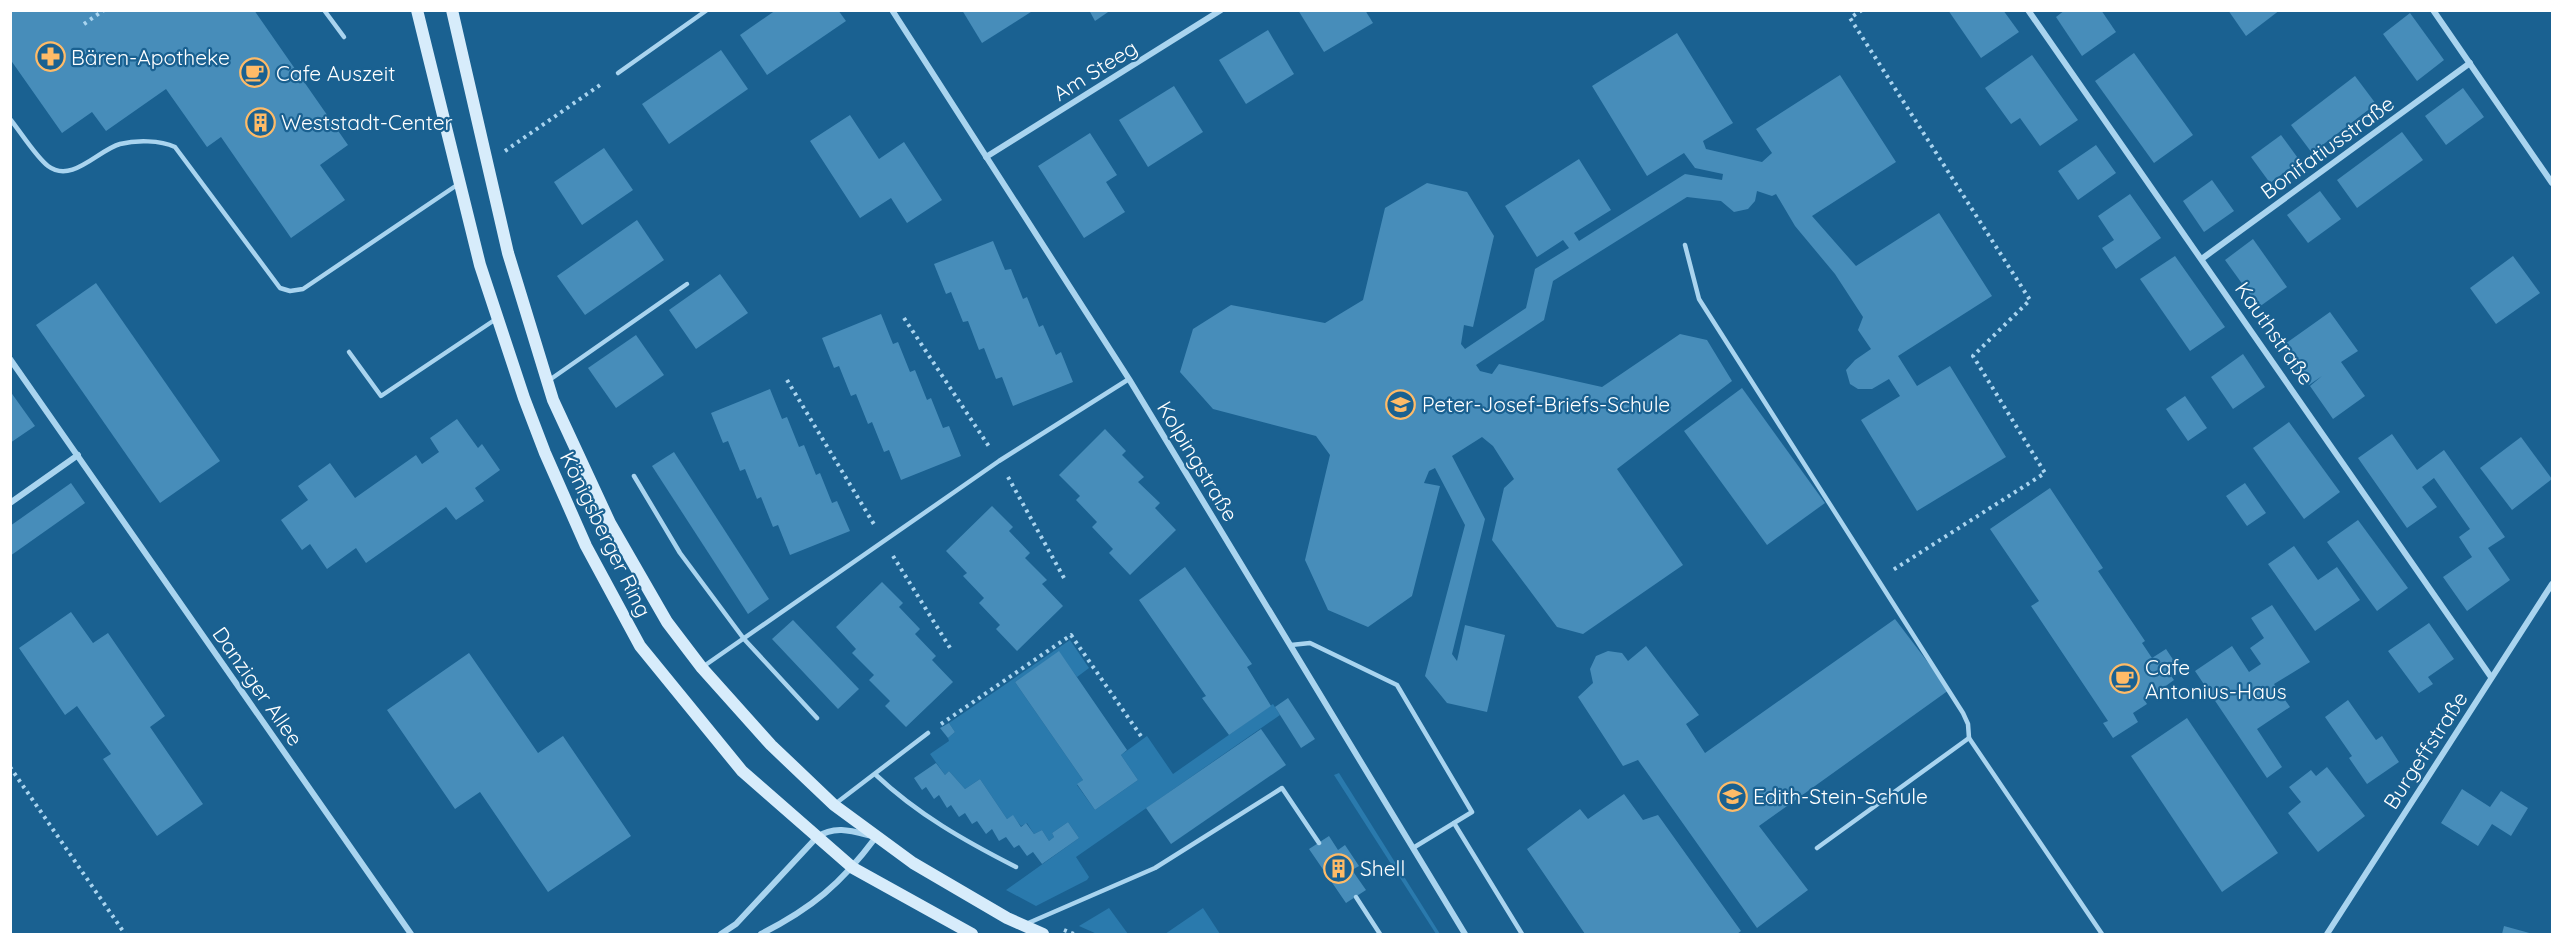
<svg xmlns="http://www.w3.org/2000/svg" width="2563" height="945" font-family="Quicksand,sans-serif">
	<rect width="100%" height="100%" fill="#1a6191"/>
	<g fill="#2a7aad">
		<path d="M1070 640 1089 668 1077 677 1059 652 1015 682 1083 780 1077 785 1095 810 1138 780 1121 755 1147 736 1173 774 1273 704 1280 715 1076 857 1089 877 1087 880 1036 906 1006 890 1079 838 1068 822 1052 833 1054 837 1049 841 1042 830 1034 834 1027 823 1021 826 1013 816 1007 819 980 779 965 789 949 771 945 775 930 754 949 741 948 738 955 732 949 723Z"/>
		<path d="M1339 773 1440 934H1436L1334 775Z"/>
		<path d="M1109 908 1128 934H1097L1079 926Z"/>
		<path d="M1203 908 1220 934H1165Z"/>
	</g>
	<g fill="#478dba">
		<path d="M10 10H254L348 145 320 165 345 200 291 238 221 137 207 147 166 89 106 131 92 112 62 133 10 59Z"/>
		<path d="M776 10H838L846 21 767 75 740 35Z"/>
		<path d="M962 10H1034L982 43Z"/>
		<path d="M1089 10H1111L1095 21Z"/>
		<path d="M1298 10H1365L1373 23 1324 52Z"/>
		<path d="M1948 10H2003L2019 32 1981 58Z"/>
		<path d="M2065 10H2101L2116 32 2082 56 2056 17Z"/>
		<path d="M2228 10H2280L2246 36Z"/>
		<path d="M2410 13 2444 60 2417 81 2383 34Z"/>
		<path d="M1268 30 1294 74 1246 104 1219 60Z"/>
		<path d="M1677 33 1733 123 1703 141 1706 149 1762 162 1772 153 1756 129 1840 75 1896 162 1812 216 1856 266 1939 213 1992 296 1898 356 1917 386 1950 366 2006 457 1917 511 1861 420 1900 396 1889 379 1872 389H1858L1850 384 1846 370 1855 360 1871 349 1858 330 1863 317 1835 274 1795 226 1776 194 1772 196 1757 191 1755 201 1748 209 1734 212 1721 201 1687 197 1553 281 1544 320 1476 365 1480 371 1492 374 1499 364 1602 387 1680 334 1707 340 1732 381 1617 469 1683 565 1583 634 1557 627 1492 540 1504 488 1514 479 1493 446 1482 437 1452 456 1485 519 1452 654 1457 661 1465 625 1505 635 1487 712 1447 703 1425 676 1465 525 1435 468 1429 471 1424 483 1440 486 1412 596 1368 627 1328 610 1305 560 1330 455 1316 436 1213 409 1180 372 1193 329 1231 305 1325 323 1363 300 1385 208 1427 183 1467 192 1494 236 1473 327 1464 325 1461 344 1465 349 1526 308 1535 269 1569 248 1563 240 1537 257 1505 206 1579 159 1611 210 1574 233 1579 241 1685 174 1722 180 1723 174 1695 168 1684 153 1647 176 1592 86Z"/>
		<path d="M721 50 748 89 669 144 642 104Z"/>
		<path d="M2134 53 2193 135 2154 163 2095 81Z"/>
		<path d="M2032 55 2078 120 2040 146 2020 118 2011 124 1985 88Z"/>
		<path d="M2355 76 2376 104 2312 153 2291 125Z"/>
		<path d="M1174 86 1203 132 1148 167 1119 120Z"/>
		<path d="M2463 88 2484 117 2446 145 2425 116Z"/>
		<path d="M850 115 879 159 904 142 942 200 907 223 891 198 860 218 810 141Z"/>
		<path d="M2402 132 2423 160 2357 208 2337 180Z"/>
		<path d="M1090 133 1117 175 1106 182 1125 212 1084 238 1038 166Z"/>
		<path d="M2281 135 2300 161 2270 183 2251 157Z"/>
		<path d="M2096 145 2116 173 2078 200 2058 171Z"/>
		<path d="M604 148 633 190 582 225 554 182Z"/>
		<path d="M2212 180 2234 211 2204 232 2183 201Z"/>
		<path d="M2320 191 2341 219 2308 243 2287 215Z"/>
		<path d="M2130 194 2161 238 2116 269 2102 248 2114 240 2098 216Z"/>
		<path d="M637 220 664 260 585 315 557 276Z"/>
		<path d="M2253 239 2287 287 2259 307 2225 260Z"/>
		<path d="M993 241 1005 270 1011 269 1023 299 1027 297 1039 327 1043 325 1056 355 1061 352 1073 382 1013 406 1002 377 996 379 984 348 979 350 968 321 963 322 951 292 946 294 934 264Z"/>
		<path d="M2175 256 2225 327 2190 351 2140 279Z"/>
		<path d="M2513 256 2540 293 2496 324 2470 288Z"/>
		<path d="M720 274 748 313 696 349 669 310Z"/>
		<path d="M96 283 220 461 160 503 36 325Z"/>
		<path d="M2330 312 2358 351 2341 362 2365 396 2333 419 2310 386 2322 376 2309 385 2282 346Z"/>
		<path d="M881 314 893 344 898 342 910 372 915 370 927 400 931 398 943 428 949 426 961 456 901 480 889 450 884 452 872 422 868 424 856 394 851 396 839 366 834 368 822 338Z"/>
		<path d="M636 335 664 375 616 408 588 368Z"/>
		<path d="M2243 354 2265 387 2233 409 2211 377Z"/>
		<path d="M1742 388 1825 503 1767 545 1684 431Z"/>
		<path d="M770 389 782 419 787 417 799 447 804 445 816 475 820 473 832 503 837 501 850 531 790 555 778 525 773 527 761 497 757 499 745 469 740 471 728 441 723 443 711 413Z"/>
		<path d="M10 391 35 426 10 443Z"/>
		<path d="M2185 396 2207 428 2188 441 2166 409Z"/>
		<path d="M457 419 478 448 482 444 500 470 475 488 484 501 456 520 446 507 366 563 356 548 327 569 310 544 302 550 281 520 308 500 298 486 330 463 355 498 416 455 422 464 439 452 430 438Z"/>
		<path d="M2289 422 2340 492 2304 519 2253 448Z"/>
		<path d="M1105 429 1126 451 1122 455 1144 477 1138 482 1160 503 1155 508 1176 530 1130 575 1109 553 1113 549 1092 527 1097 522 1076 500 1080 496 1059 475Z"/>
		<path d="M2392 434 2417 470 2444 450 2505 537 2488 548 2510 580 2467 611 2443 577 2472 557 2459 537 2470 529 2434 478 2422 487 2437 507 2407 528 2358 458Z"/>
		<path d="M2521 437 2552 479 2512 510 2480 468Z"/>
		<path d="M674 452 769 599 748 614 652 466Z"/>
		<path d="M71 483 85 503 10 556V526Z"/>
		<path d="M2245 483 2266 513 2247 526 2226 496Z"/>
		<path d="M2050 488 2103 568 2098 571 2145 641 2142 643 2152 658 2166 649 2180 670 2171 676 2174 680 2145 701 2147 704 2133 713 2138 722 2113 738 2103 723 2108 721 2031 606 2039 601 1990 529Z"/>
		<path d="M992 506 1013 527 1009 531 1030 553 1025 558 1047 580 1042 584 1063 606 1017 651 996 629 1000 625 979 603 984 598 963 576 967 573 946 551Z"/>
		<path d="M2358 520 2408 588 2377 611 2327 542Z"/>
		<path d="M2294 546 2318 580 2337 567 2360 600 2315 631 2268 564Z"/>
		<path d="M1185 567 1252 664 1247 667 1271 706 1229 735 1202 698 1206 696 1139 600Z"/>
		<path d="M882 582 903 603 899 607 920 629 915 634 936 656 932 660 953 682 906 727 885 706 890 701 869 680 874 675 852 653 856 649 836 627Z"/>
		<path d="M2272 605 2310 662 2274 684 2290 707 2257 729 2282 767 2267 778 2195 671 2232 646 2249 672 2261 664 2250 648 2264 638 2251 618Z"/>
		<path d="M71 612 93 643 108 633 165 716 150 727 203 804 157 836 103 759 111 754 77 706 65 715 19 648Z"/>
		<path d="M1895 619 1949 690 1759 826 1808 890 1757 928 1638 760 1623 766 1578 697 1593 683 1590 669 1596 656 1608 651 1622 653 1628 661 1646 646 1699 715 1686 724 1705 753Z"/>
		<path d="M793 620 859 689 838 709 772 639Z"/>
		<path d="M2429 623 2454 659 2428 677 2433 684 2419 693 2388 651Z"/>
		<path d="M1059 651 1127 750 1121 755 1138 780 1095 810 1077 784 1083 780 1015 682Z"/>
		<path d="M469 653 538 753 563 736 631 836 548 892 480 792 455 809 387 710Z"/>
		<path d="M1288 698 1315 739 1301 748 1275 707Z"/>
		<path d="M2348 700 2376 740 2382 736 2399 762 2367 784 2349 758 2352 756 2325 717Z"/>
		<path d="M2187 718 2278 853 2222 892 2131 756Z"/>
		<path d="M949 723 955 732 948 738 940 728Z"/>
		<path d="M1261 729 1286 765 1171 844 1146 808Z"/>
		<path d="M936 763 945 775 949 771 965 789 980 779 1007 819 1013 815 1021 827 1026 823 1034 834 1042 830 1049 841 1054 837 1052 833 1068 822 1079 838 1042 864 1033 852 1027 856 1019 845 1014 848 1006 837 999 841 992 829 986 834 977 821 972 824 965 813 959 817 951 805 947 808 939 795 934 799 926 787 922 790 914 778Z"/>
		<path d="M2327 767 2365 816 2318 852 2288 813 2301 802 2289 787 2311 770 2316 776Z"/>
		<path d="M2462 789 2490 807 2501 791 2528 808 2511 836 2492 824 2478 846 2441 823Z"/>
		<path d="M1624 794 1643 820 1658 815 1741 931 1737 934H1585L1527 849 1580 809 1588 819Z"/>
		<path d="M1329 836 1338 850 1345 845 1359 866 1352 870 1366 890 1346 903 1309 849Z"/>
		<path d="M2504 926 2533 934H2502Z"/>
	</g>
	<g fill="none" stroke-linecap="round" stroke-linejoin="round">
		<g stroke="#a9d4ef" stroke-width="4" stroke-dasharray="3 4.5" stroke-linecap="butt">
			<path d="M1862 10 1850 18 2030 300 1973 356 2045 473 1893 570"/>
			<path d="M84 24 104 10"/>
			<path d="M505 151 603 83"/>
			<path d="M904 318 990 448"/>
			<path d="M787 380 875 526"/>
			<path d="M1008 477 1064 578"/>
			<path d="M893 556 952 651"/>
			<path d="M941 724 1071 635 1143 739"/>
			<path d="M10 767 125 934"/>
			<path d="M1064 930 1074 934"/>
		</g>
		<g stroke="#a9d4ef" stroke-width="4.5">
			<path d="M324 10 344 37"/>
			<path d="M618 73 707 10"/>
			<path d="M10 119C20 131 36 157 48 166 72 184 98 150 120 144 136 140 160 140 175 147L280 288 290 291 303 289 457 185"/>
			<path d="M1685 245 1699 299 1963 713 1968 724 1969 738 2102 934"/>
			<path d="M349 352 381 396 496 319"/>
			<path d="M548 381 687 284"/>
			<path d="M634 476 680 553 744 639 817 718"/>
			<path d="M1291 645 1310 643 1397 685 1472 812 1413 848"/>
			<path d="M704 666 999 461 1129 379"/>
			<path d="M876 775C917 814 965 841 1016 867"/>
			<path d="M835 804 928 733"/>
			<path d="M1454 823 1522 934"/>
			<path d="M1817 848 1969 738"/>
			<path d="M1356 897 1380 934"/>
			<path d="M1026 924 1155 868 1282 788 1319 843"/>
		</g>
		<g stroke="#a9d4ef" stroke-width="6">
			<path d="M892 10 1129 379 1465 934"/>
			<path d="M2028 10 2491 677"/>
			<path d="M2433 10 2552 183"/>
			<path d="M986 157 1221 10"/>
			<path d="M2203 258 2470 63"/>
			<path d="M10 359 411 934"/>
			<path d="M10 503 78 455"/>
			<path d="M721 934 736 924 817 837C836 824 855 832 876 837 841 884 812 908 761 934"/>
			<path d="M2327 934 2552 584"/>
		</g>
		<g stroke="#d7ecfb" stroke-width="12">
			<path d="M417 10 480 265 524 398 545 453 586 546 640 646 742 771 853 868 972 934"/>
			<path d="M452 10 508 253 553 400 610 523 667 622 702 668 771 745 834 805 913 863 1007 918 1043 934"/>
		</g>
	</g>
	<defs>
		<symbol id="pharmacy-ring" viewBox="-11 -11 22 22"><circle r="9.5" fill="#1a6191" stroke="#ffbb67" stroke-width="1.5"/><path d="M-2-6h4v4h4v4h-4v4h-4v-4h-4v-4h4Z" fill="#ffbb67"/></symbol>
		<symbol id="cafe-ring" viewBox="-11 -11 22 22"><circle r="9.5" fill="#1a6191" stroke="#ffbb67" stroke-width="1.5"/><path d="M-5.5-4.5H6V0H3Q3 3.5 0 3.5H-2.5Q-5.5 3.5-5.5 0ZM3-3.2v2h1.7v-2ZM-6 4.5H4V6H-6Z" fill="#ffbb67"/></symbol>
		<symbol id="building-ring" viewBox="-11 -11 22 22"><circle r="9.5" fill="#1a6191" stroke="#ffbb67" stroke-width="1.5"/><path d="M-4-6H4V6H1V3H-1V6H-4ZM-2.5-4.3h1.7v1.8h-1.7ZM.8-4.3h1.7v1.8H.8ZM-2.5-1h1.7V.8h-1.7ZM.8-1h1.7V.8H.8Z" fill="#ffbb67"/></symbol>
		<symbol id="school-ring" viewBox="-11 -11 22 22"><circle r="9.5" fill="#1a6191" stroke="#ffbb67" stroke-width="1.5"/><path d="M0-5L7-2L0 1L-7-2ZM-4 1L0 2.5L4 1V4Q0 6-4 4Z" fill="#ffbb67"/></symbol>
	</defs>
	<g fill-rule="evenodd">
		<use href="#pharmacy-ring" x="34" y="40" width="33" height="33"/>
		<use href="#cafe-ring" x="238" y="56" width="33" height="33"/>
		<use href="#building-ring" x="244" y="106" width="33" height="33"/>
		<use href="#school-ring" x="1384" y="388" width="33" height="33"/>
		<use href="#cafe-ring" x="2108" y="662" width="33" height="33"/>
		<use href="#school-ring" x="1716" y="780" width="33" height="33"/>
		<use href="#building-ring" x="1322" y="852" width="33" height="33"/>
	</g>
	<g text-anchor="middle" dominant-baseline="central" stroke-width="4.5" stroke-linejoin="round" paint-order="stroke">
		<g font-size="21" fill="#fff" stroke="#1a6191" text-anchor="start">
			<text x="71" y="57">Bären-Apotheke</text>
			<text x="276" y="73">Cafe Auszeit</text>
			<text x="281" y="122">Weststadt-Center</text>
			<text x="1422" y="404">Peter-Josef-Briefs-Schule</text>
			<text x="2145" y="667">Cafe<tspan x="2145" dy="24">Antonius-Haus</tspan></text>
			<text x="1753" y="796">Edith-Stein-Schule</text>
			<text x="1360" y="868">Shell</text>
		</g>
		<g font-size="21" fill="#fff" stroke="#1a6191">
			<text transform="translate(1095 70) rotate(-32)">Am Steeg</text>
			<text transform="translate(2327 147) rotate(-36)">Bonifatiusstraße</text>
			<text transform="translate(2275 333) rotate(55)">Kauthstraße</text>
			<text transform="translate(1198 461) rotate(59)">Kolpingstraße</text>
			<text transform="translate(606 534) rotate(64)">Königsberger Ring</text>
			<text transform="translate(258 686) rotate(55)">Danziger Allee</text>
			<text transform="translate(2425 750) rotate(-57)">Burgeffstraße</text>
		</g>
	</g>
	<rect width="2563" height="945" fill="none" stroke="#ffffff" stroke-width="24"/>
</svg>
